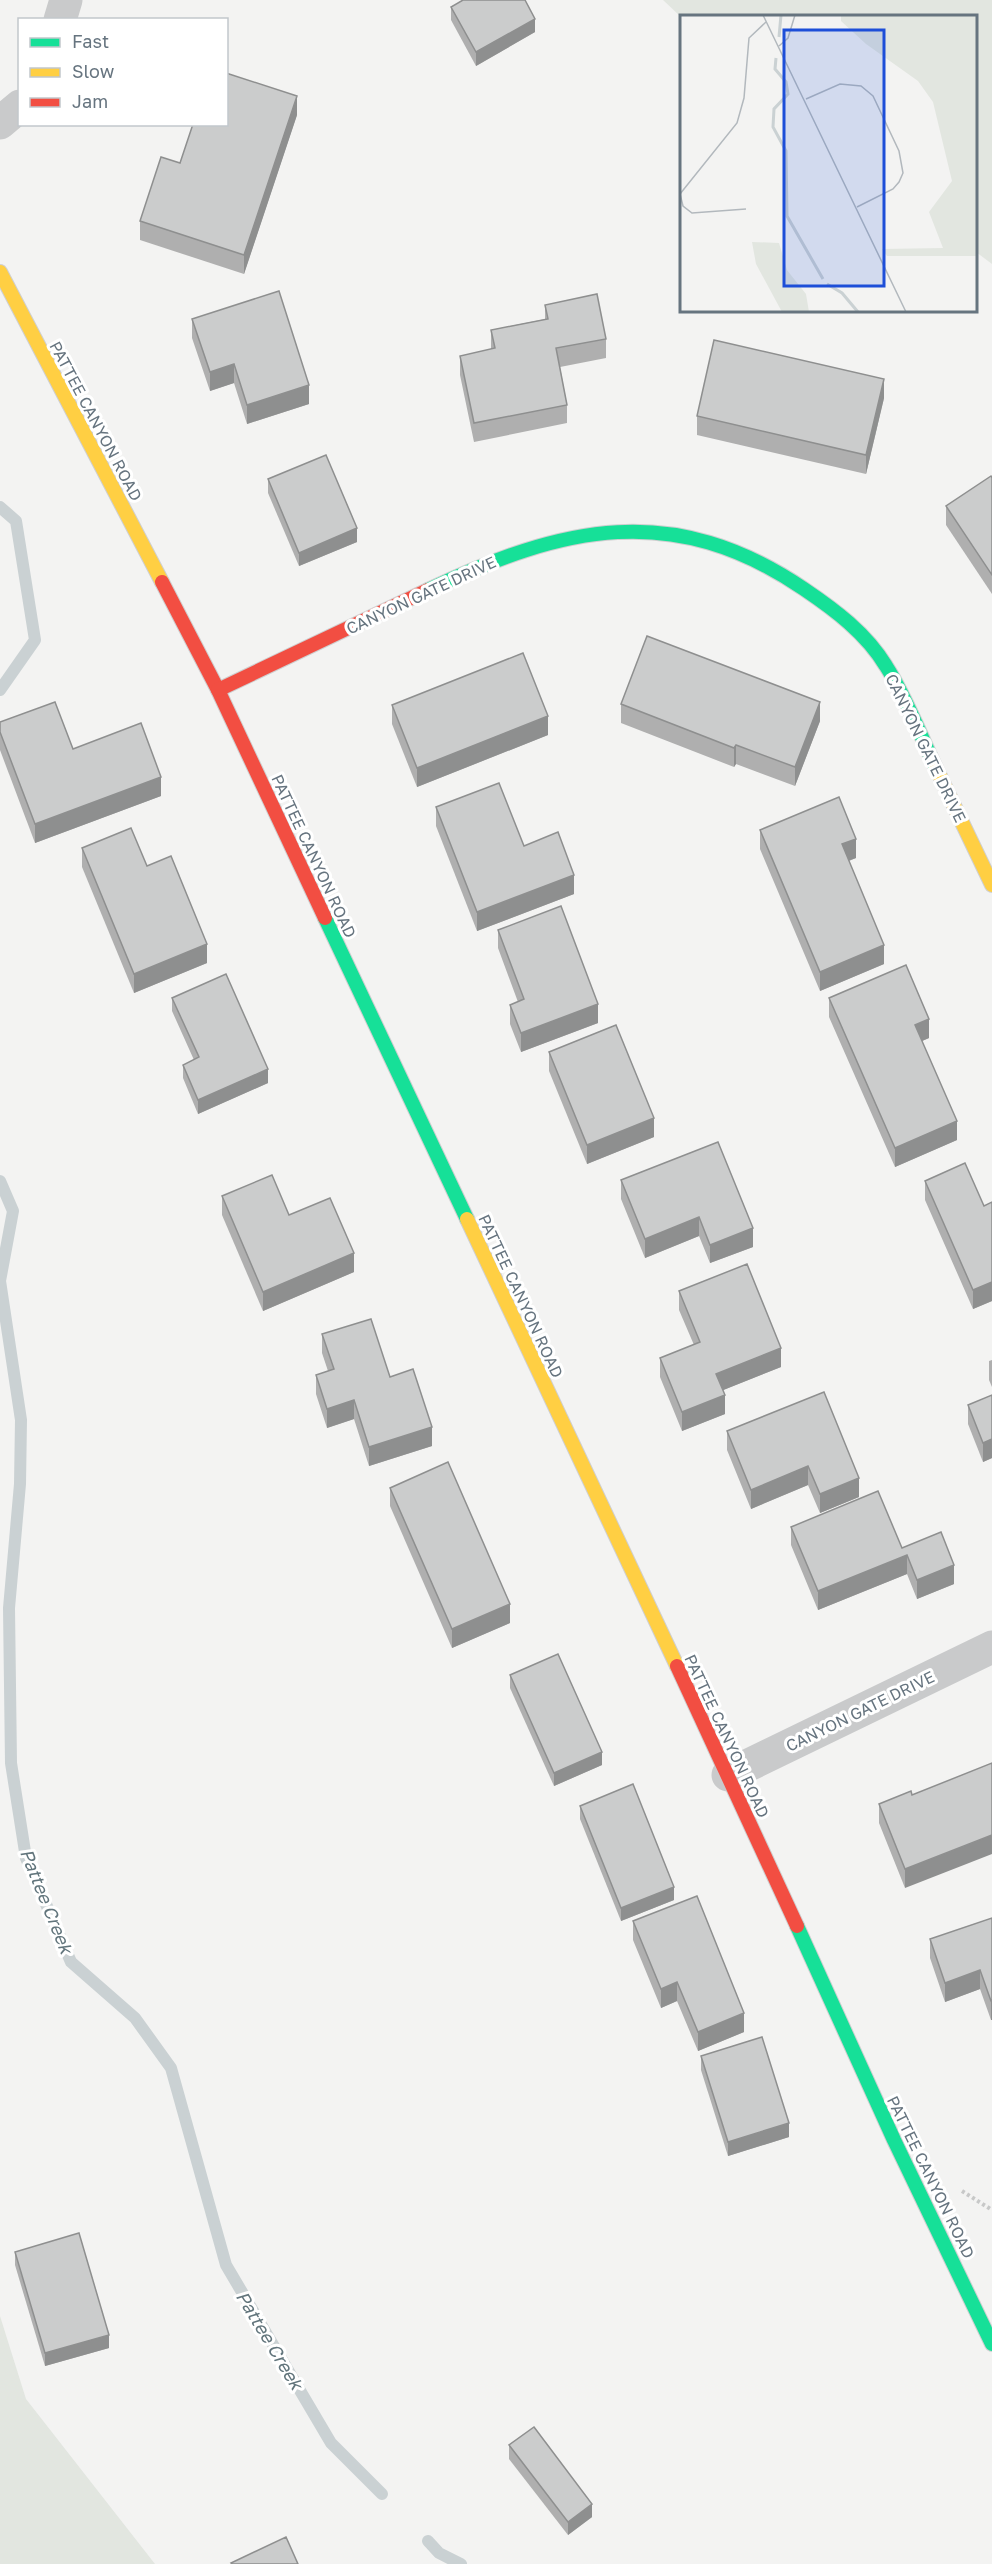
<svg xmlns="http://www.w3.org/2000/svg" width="992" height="2564" font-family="'Golos Text',sans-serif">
	<rect width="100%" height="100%" fill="#f3f3f2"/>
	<g fill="#e2e6e0">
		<path d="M663 0H992V264L976 252V16L681 17Z"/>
		<path d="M0 2316 26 2399 155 2564H0Z"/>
	</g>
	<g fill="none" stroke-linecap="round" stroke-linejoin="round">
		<g stroke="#cad1d3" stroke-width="12">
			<path d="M0 507 16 521 35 640 0 690"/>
			<path d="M0 1181 13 1211 0 1281 21 1420 20 1484 9 1608 11 1763 26 1858 71 1962 135 2018 171 2068 226 2265 331 2443 382 2494"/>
			<path d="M428 2541 439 2553 461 2564"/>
		</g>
		<defs>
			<g id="fast">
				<path d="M428 590C563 526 673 500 804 589 835 610 866 633 886 666 906 697 920 735 936 768"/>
				<path d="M325 918 467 1219"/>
				<path d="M797 1926 894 2140 992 2344"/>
			</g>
			<g id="slow">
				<path d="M0 272 162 582"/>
				<path d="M936 768 992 885"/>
				<path d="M467 1219 677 1666"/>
			</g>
			<g id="jam">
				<path d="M162 582 218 690 325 918"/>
				<path d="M218 690 428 590"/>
				<path d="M677 1666 797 1926"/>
			</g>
		</defs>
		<use href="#fast" stroke="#cfcfd0" stroke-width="16"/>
		<use href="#slow" stroke="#cfcfd0" stroke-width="16"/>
		<use href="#jam" stroke="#cfcfd0" stroke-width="16"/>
		<path stroke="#c7c8c8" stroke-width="4" stroke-dasharray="3 3" stroke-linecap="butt" d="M962 2191 992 2210"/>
		<g stroke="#c9cacb" stroke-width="33">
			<path d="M60 20 66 0"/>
			<path d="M0 123 20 106"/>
			<path d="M728 1775 992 1647"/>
		</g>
		<use href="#fast" stroke="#16e098" stroke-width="14"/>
		<use href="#slow" stroke="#ffcf43" stroke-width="14"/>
		<use href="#jam" stroke="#f24e42" stroke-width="14"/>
	</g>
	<g fill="#afafaf">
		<path d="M451 7 535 32 476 66 451 20Z"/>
		<path d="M297 115 244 274 140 240V221L180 163Z"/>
		<path d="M545 305 606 339V358L560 367 567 405V423L474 442 460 375V356L491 349V330L545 319Z"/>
		<path d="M192 319 309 404 247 424 234 383 210 391 192 338Z"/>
		<path d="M884 398 866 474 697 435V416Z"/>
		<path d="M992 478V594L946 525V506Z"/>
		<path d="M268 479 357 542 299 566 268 493Z"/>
		<path d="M621 704 820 721 795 786 736 764 734 767 621 723Z"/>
		<path d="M392 705 548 735 417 787 392 724Z"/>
		<path d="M0 722 73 749 161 796 35 843 0 750Z"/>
		<path d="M436 807 524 846 574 894 477 931 436 826Z"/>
		<path d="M760 830 856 858 849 861 884 964 820 991 760 849Z"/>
		<path d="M82 848 147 866 207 963 134 993 82 867Z"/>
		<path d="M498 930 598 1023 521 1052 510 1024V1005L518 1002 498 948Z"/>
		<path d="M172 998 268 1083 198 1114 183 1078V1065L194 1060 172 1011Z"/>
		<path d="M829 998 929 1038 922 1041 957 1140 895 1167 829 1017Z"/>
		<path d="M549 1052 654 1137 587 1164 549 1071Z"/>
		<path d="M718 1142 753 1247 710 1263 699 1236 645 1258 621 1199V1180Z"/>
		<path d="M925 1181 984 1206 992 1202V1301L973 1309 925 1200Z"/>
		<path d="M222 1196 289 1215 354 1272 263 1311 222 1215Z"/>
		<path d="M679 1291 781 1367 723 1390 725 1414 682 1431 660 1377V1358L694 1345 679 1310Z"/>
		<path d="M322 1334 390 1377 432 1446 369 1466 354 1419 327 1428 316 1394V1375L328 1371 322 1353Z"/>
		<path d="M992 1360V1387L989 1380V1361Z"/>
		<path d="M824 1392 859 1497 820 1513 808 1485 751 1509 727 1450V1431Z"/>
		<path d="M992 1395V1458L983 1462 968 1424V1405Z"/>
		<path d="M390 1488 510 1623 452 1648 390 1506Z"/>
		<path d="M791 1527 902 1548 954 1584 917 1599 907 1574 818 1610 791 1545Z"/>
		<path d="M510 1675 602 1765 554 1786 510 1688Z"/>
		<path d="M912 1795 905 1888 879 1823V1804Z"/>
		<path d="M580 1806 674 1900 621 1921 580 1819Z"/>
		<path d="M992 1918 991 2020 980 1989 945 2002 930 1958V1939Z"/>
		<path d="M633 1921 744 2032 698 2051 677 2001 661 2008 633 1940Z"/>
		<path d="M701 2056 789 2137 728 2156 701 2070Z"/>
		<path d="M15 2252 109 2348 45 2366 15 2265Z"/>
		<path d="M509 2445 592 2517 568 2535 509 2459Z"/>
	</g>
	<g fill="#8e8f8f">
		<path d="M535 19V32L476 66V52Z"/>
		<path d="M297 96V115L244 274V255Z"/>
		<path d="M234 364V383L210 391V372Z"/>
		<path d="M884 379V398L866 474V455Z"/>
		<path d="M309 385V404L247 424V405Z"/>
		<path d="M357 528V542L299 566V553Z"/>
		<path d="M820 702V721L795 786V767Z"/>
		<path d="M548 716V735L417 787V768Z"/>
		<path d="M736 745V764L734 767V748Z"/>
		<path d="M161 777V796L35 843V824Z"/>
		<path d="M856 839V858L842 863V844Z"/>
		<path d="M574 875V894L477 931V912Z"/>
		<path d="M207 944V963L134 993V974Z"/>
		<path d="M884 945V964L820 991V972Z"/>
		<path d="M598 1004V1023L521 1052V1033Z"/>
		<path d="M929 1019V1038L915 1044V1025Z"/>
		<path d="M268 1069V1083L198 1114V1100Z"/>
		<path d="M654 1118V1137L587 1164V1145Z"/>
		<path d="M957 1121V1140L895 1167V1148Z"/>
		<path d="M699 1217V1236L645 1258V1239Z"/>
		<path d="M753 1228V1247L710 1263V1245Z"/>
		<path d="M354 1253V1272L263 1311V1292Z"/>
		<path d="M992 1282V1301L973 1309V1290Z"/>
		<path d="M781 1348V1367L716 1393V1374Z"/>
		<path d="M725 1395V1414L682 1431V1412Z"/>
		<path d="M354 1400V1419L327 1428V1409Z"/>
		<path d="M432 1427V1446L369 1466V1447Z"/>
		<path d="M992 1439V1458L983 1462V1443Z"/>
		<path d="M808 1466V1485L751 1509V1490Z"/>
		<path d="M859 1478V1497L820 1513V1494Z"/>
		<path d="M907 1555V1574L818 1610V1591Z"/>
		<path d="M954 1565V1584L917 1599V1580Z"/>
		<path d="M510 1604V1623L452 1648V1629Z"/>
		<path d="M602 1752V1765L554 1786V1773Z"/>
		<path d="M992 1835V1854L905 1888V1869Z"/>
		<path d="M674 1887V1900L621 1921V1908Z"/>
		<path d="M980 1970V1989L945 2002V1983Z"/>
		<path d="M677 1982V2001L661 2008V1989Z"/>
		<rect x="991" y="2001" width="1" height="19"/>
		<path d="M744 2013V2032L698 2051V2032Z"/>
		<path d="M789 2123V2137L728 2156V2142Z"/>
		<path d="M109 2335V2348L45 2366V2353Z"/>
		<path d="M592 2504V2517L568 2535V2522Z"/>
	</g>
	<g fill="#cbcccc" stroke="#8e8f8f" stroke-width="1.5">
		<path d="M463 0H525L535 19 476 52 451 7Z"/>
		<path d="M226 73 297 96 244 255 140 221 161 157 180 163 193 124H226Z"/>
		<path d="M279 291 309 385 247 405 234 364 210 372 192 319Z"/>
		<path d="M597 294 606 339 556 348 567 405 474 423 460 356 495 348 491 330 548 319 545 305Z"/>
		<path d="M714 340 884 379 866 455 697 416Z"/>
		<path d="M326 455 357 528 299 553 268 479Z"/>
		<path d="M991 476 992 478V575L946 506Z"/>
		<path d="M647 636 820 702 795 767 736 745 734 748 621 704Z"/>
		<path d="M523 653 548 716 417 768 392 705Z"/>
		<path d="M55 702 73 749 141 723 161 777 35 824 0 732V722Z"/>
		<path d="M499 783 524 846 558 832 574 875 477 912 436 807Z"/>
		<path d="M839 797 856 839 842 844 884 945 820 972 760 830Z"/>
		<path d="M131 828 147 866 171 856 207 944 134 974 82 848Z"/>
		<path d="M561 906 598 1004 521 1033 510 1005 524 999 498 930Z"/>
		<path d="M906 965 929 1019 915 1025 957 1121 895 1148 829 998Z"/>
		<path d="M226 974 268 1069 198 1100 183 1065 199 1057 172 998Z"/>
		<path d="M616 1025 654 1118 587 1145 549 1052Z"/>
		<path d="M718 1142 753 1228 710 1245 699 1217 645 1239 621 1180Z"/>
		<path d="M965 1163 984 1206 992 1202V1282L973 1290 925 1181Z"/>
		<path d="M272 1175 289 1215 330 1198 354 1253 263 1292 222 1196Z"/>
		<path d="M747 1264 781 1348 716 1374 725 1395 682 1412 660 1358 700 1342 679 1291Z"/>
		<path d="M371 1319 390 1377 413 1369 432 1427 369 1447 354 1400 327 1409 316 1375 334 1369 322 1334Z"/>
		<path d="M824 1392 859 1478 820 1494 808 1466 751 1490 727 1431Z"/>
		<path d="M992 1395V1439L983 1443 968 1405Z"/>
		<path d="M448 1462 510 1604 452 1629 390 1488Z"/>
		<path d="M878 1491 902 1548 941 1532 954 1565 917 1580 907 1555 818 1591 791 1527Z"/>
		<path d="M558 1654 602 1752 554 1773 510 1675Z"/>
		<path d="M992 1763V1835L905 1869 879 1804 911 1791 912 1795Z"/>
		<path d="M633 1784 674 1887 621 1908 580 1806Z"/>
		<path d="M697 1896 744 2013 698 2032 677 1982 661 1989 633 1921Z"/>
		<path d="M992 1918V2001H991L980 1970 945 1983 930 1939Z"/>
		<path d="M762 2037 789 2123 728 2142 701 2056Z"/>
		<path d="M79 2233 109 2335 45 2353 15 2252Z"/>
		<path d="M534 2427 592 2504 568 2522 509 2445Z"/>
		<path d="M286 2537 298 2564H232L231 2563Z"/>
	</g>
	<g text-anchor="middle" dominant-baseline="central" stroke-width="6" stroke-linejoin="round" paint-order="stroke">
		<g font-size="16" fill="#66747f" stroke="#fff">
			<text transform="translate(96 421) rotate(62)">PATTEE CANYON ROAD</text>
			<text transform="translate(421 595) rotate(-25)">CANYON GATE DRIVE</text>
			<text transform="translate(926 748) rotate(64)">CANYON GATE DRIVE</text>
			<text transform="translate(314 856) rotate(65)">PATTEE CANYON ROAD</text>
			<text transform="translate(521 1296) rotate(65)">PATTEE CANYON ROAD</text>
			<text transform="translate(860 1711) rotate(-26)">CANYON GATE DRIVE</text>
			<text transform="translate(727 1736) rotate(65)">PATTEE CANYON ROAD</text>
			<text transform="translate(931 2177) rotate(64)">PATTEE CANYON ROAD</text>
		</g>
		<g font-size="18" font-style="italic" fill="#62757c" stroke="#fff">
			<text transform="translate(47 1901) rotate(68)">Pattee Creek</text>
			<text transform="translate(270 2340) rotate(59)">Pattee Creek</text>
		</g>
	</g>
	<g transform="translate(680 15)">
		<rect width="297" height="297" fill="#f3f3f2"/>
		<path d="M161 0H297V241H207L202 234 263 233 249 197 272 166 253 87 238 66 186 29 161 6ZM72 227 99 228 107 255 126 279 129 297H102L76 249Z" fill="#e2e6e0"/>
		<path fill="none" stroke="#cad1d3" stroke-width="3" d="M99 22 101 0M96 43 95 54 106 67 108 79 94 94 93 112 106 136 107 201 143 264M147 269 162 278 178 297"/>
		<path fill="none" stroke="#b2b8bd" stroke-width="1.5" d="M83 0 226 297M99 31 108 23 115 0M126 84 160 69 181 71 193 81 219 136 223 158 219 167 213 174 177 192M66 194 12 198 3 191 0 179 57 108 64 83 69 23 86 7"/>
		<path fill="#1d4ed8" fill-opacity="0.15" stroke="#1d4ed8" stroke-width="3" d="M104 15H204V271H104Z"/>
		<rect width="297" height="297" fill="none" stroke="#66747f" stroke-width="3"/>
	</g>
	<rect x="18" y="18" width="210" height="108" fill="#ffffff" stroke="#c2c7cc" stroke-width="1.5"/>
	<rect x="30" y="38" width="30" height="9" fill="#16e098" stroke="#c2c7cc" stroke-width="1.5"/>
	<text x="72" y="48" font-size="18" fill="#66747f">Fast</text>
	<rect x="30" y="68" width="30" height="9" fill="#ffcf43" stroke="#c2c7cc" stroke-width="1.5"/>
	<text x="72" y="78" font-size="18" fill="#66747f">Slow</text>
	<rect x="30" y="98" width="30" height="9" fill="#f24e42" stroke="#c2c7cc" stroke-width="1.5"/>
	<text x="72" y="108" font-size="18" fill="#66747f">Jam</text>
</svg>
